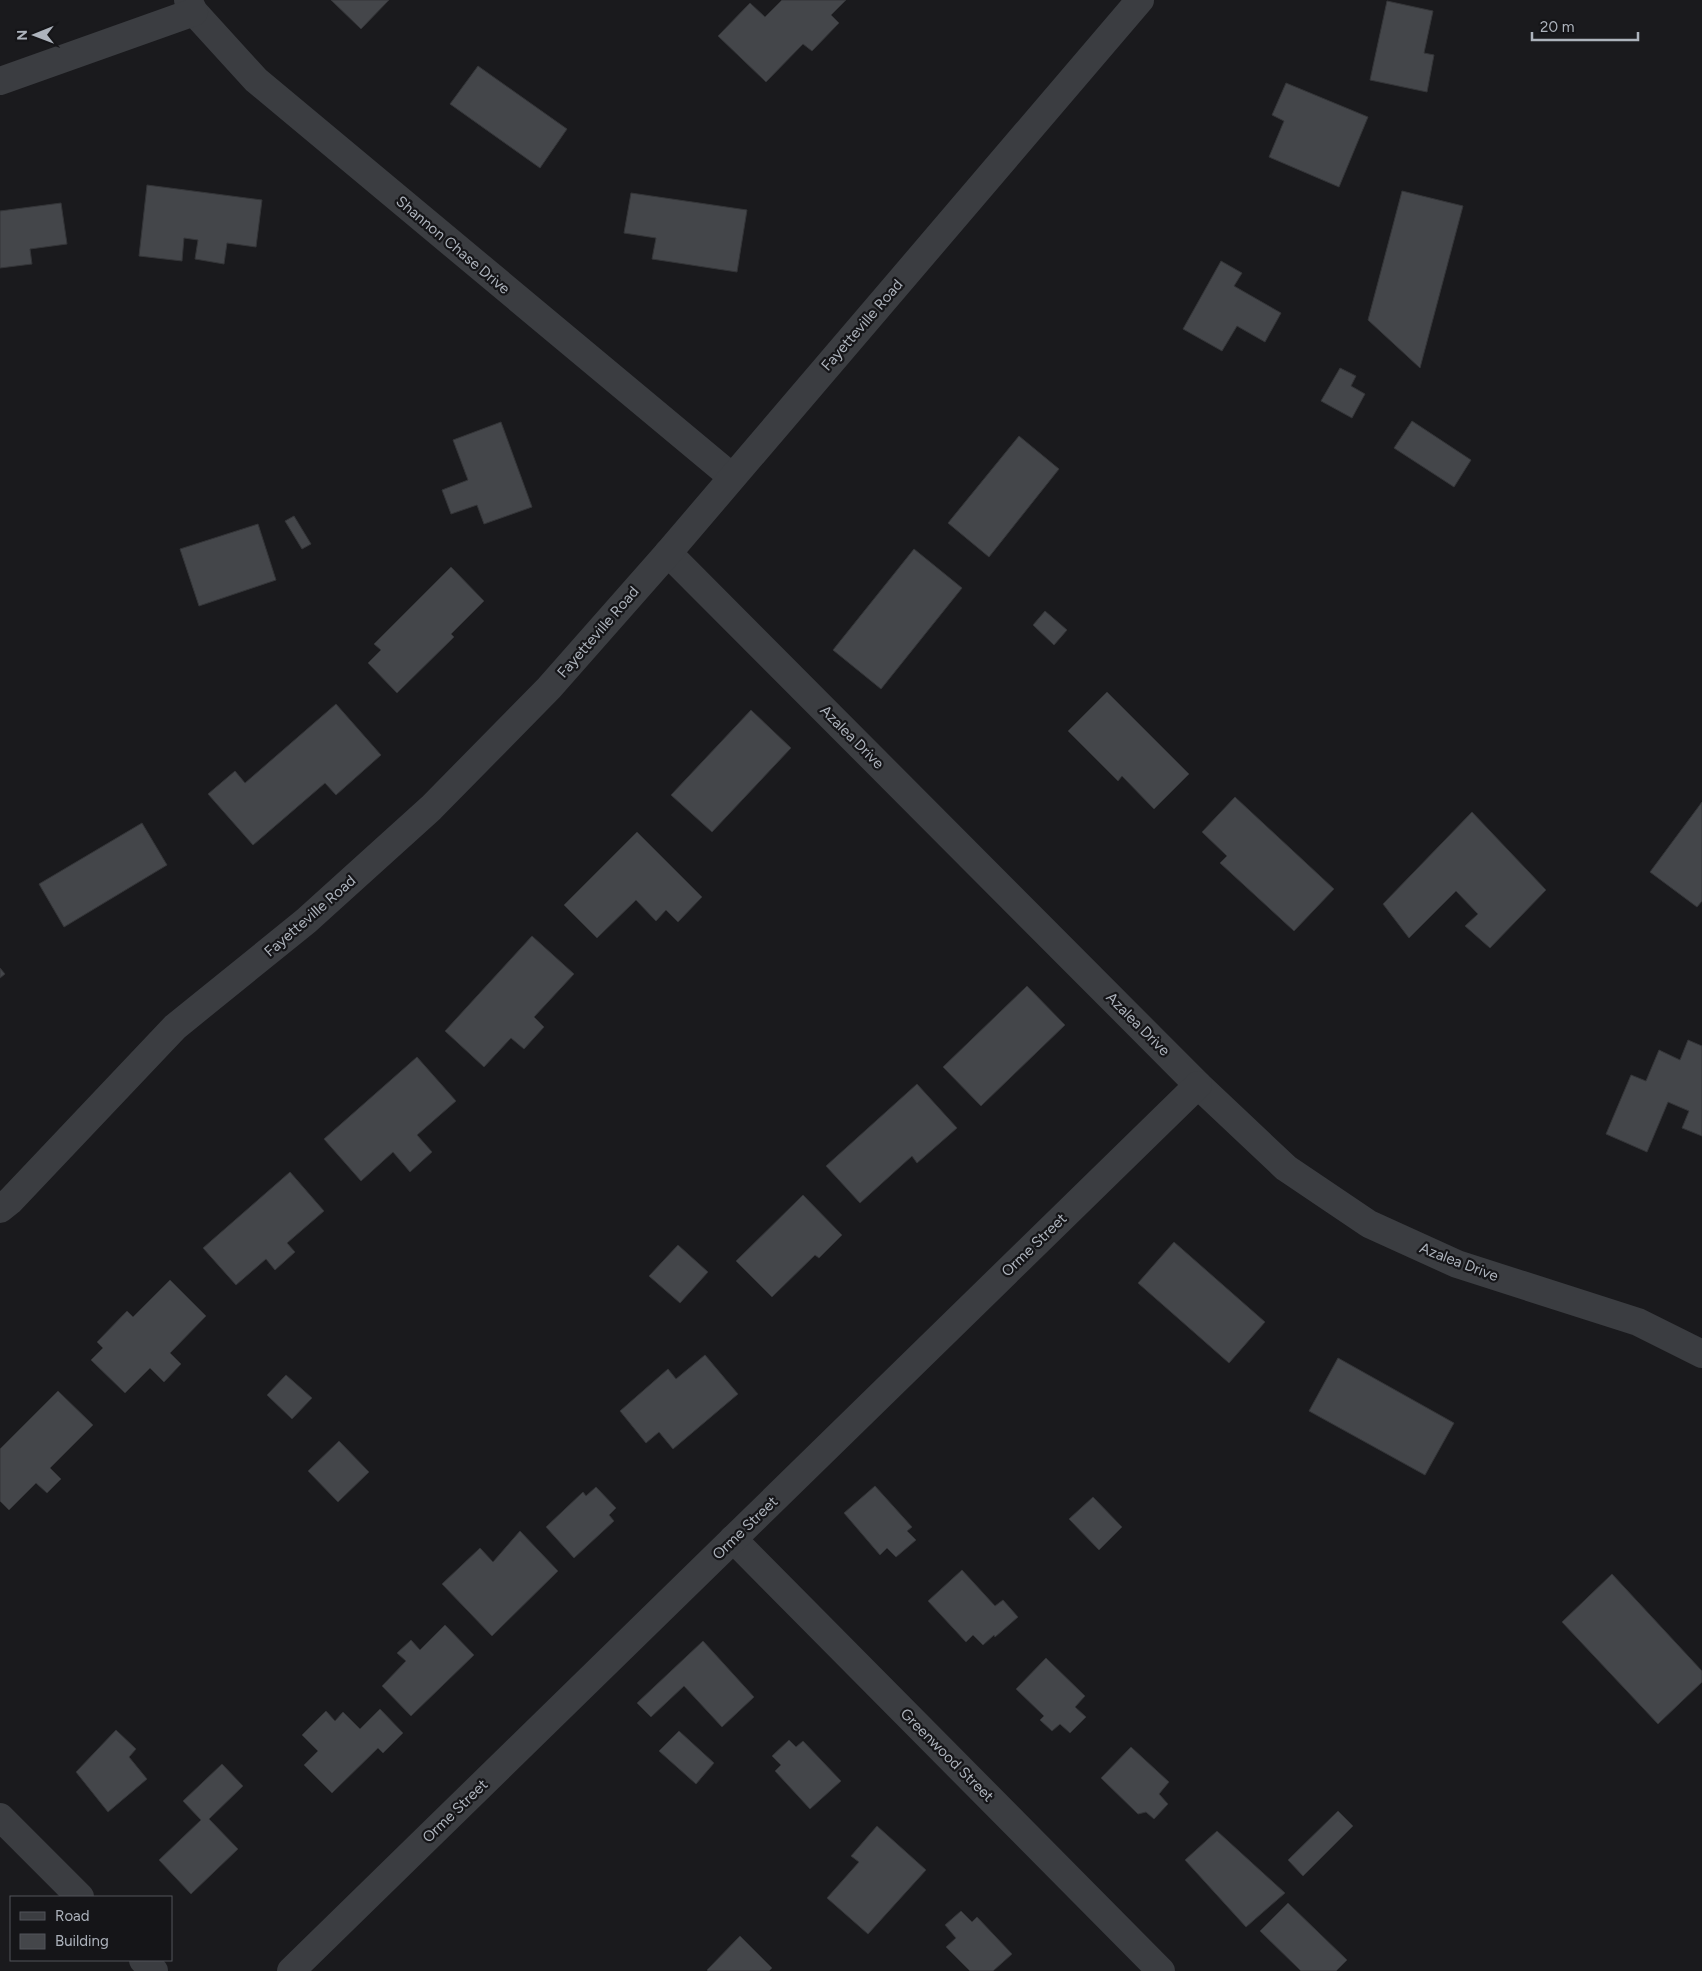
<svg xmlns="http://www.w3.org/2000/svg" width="1702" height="1971" font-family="Figtree,sans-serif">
	<rect width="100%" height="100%" fill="#1a1a1d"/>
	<g fill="#44464a" stroke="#343538">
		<path d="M331 0H389L361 29Z"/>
		<path d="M782 0H846L831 15 839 23 812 51 803 44 766 82 718 36 750 3 765 17Z"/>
		<path d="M1387 1 1433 11 1424 53 1434 55 1427 92 1370 80Z"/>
		<path d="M478 66 567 129 540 168 450 104Z"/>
		<path d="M1286 83 1368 117 1339 187 1269 157 1284 121 1272 115Z"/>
		<path d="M147 185 262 200 256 247 227 243 224 264 195 259 198 240 184 238 182 261 139 256Z"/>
		<path d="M1402 191 1463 206 1420 368 1368 320Z"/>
		<path d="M631 193 747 210 737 272 652 259 656 238 624 233Z"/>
		<path d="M61 203 67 244 30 249 32 264 0 268V211Z"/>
		<path d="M1221 261 1242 273 1234 286 1281 313 1265 342 1237 326 1222 351 1183 329Z"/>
		<path d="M1340 368 1356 376 1351 386 1365 394 1352 418 1321 401Z"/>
		<path d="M1412 421 1471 460 1454 487 1394 448Z"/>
		<path d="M501 422 532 507 484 524 477 505 451 514 442 490 468 480 453 440Z"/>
		<path d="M1019 436 1059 469 989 557 948 523Z"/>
		<path d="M294 516 311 544 302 549 285 521Z"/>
		<path d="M258 524 276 580 199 606 180 549Z"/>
		<path d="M914 549 962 588 881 689 833 650Z"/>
		<path d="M451 567 484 601 451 634 454 637 397 693 368 663 381 650 374 644Z"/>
		<path d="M1045 611 1067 630 1054 645 1033 625Z"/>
		<path d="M1107 692 1189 774 1154 809 1122 776 1118 781 1068 731Z"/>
		<path d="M336 704 381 755 336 795 325 783 253 845 208 794 235 771 245 783Z"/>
		<path d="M751 710 791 748 712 832 671 795Z"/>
		<path d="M1235 797 1334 889 1294 931 1220 863 1227 856 1202 832Z"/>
		<path d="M1702 802V901L1697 907 1650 872Z"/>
		<path d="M1472 812 1546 890 1490 948 1465 926 1478 914 1456 891 1409 938 1383 904Z"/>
		<path d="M142 823 167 865 64 927 39 884Z"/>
		<path d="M637 832 702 897 678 922 666 910 656 921 636 900 597 938 564 905Z"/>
		<path d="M532 936 574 974 534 1017 544 1027 524 1049 511 1038 484 1067 445 1031Z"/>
		<path d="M0 968 5 974 0 978Z"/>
		<path d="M1027 986 1065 1025 981 1106 943 1067Z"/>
		<path d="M1688 1040 1702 1046V1136L1682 1128 1689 1111 1668 1102 1647 1152 1606 1134 1631 1075 1646 1081 1659 1050 1680 1060Z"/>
		<path d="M417 1057 456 1101 417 1135 432 1152 410 1172 393 1152 361 1181 324 1139Z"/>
		<path d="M917 1084 957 1128 917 1163 912 1156 860 1203 826 1166Z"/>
		<path d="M290 1172 324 1211 287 1243 295 1252 275 1270 266 1259 236 1285 203 1248Z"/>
		<path d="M803 1195 842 1235 819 1258 815 1255 772 1297 736 1261Z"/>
		<path d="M1174 1242 1265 1322 1229 1363 1138 1283Z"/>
		<path d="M678 1245 708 1272 680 1303 649 1276Z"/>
		<path d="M170 1280 206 1316 170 1353 181 1364 164 1382 150 1368 125 1393 91 1360 103 1348 97 1342 127 1311 133 1317Z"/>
		<path d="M705 1355 738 1394 673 1449 659 1432 646 1443 620 1411 668 1369 676 1379Z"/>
		<path d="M1338 1358 1454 1423 1425 1475 1309 1411Z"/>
		<path d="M286 1375 312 1398 292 1419 267 1395Z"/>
		<path d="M58 1391 93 1425 50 1468 61 1479 47 1493 36 1483 9 1510 0 1501V1449Z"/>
		<path d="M339 1441 369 1472 338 1502 308 1471Z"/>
		<path d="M875 1486 912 1527 907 1531 916 1540 896 1557 887 1548 880 1555 844 1513Z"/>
		<path d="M596 1487 616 1508 609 1515 614 1521 574 1558 546 1527 583 1492 586 1496Z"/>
		<path d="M1093 1497 1122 1527 1099 1550 1069 1519Z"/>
		<path d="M520 1531 558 1571 492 1636 442 1584 480 1548 493 1562Z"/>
		<path d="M962 1570 995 1606 1003 1600 1018 1617 995 1637 994 1635 983 1645 973 1635 966 1642 928 1601Z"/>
		<path d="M1612 1574 1702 1671V1682L1658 1724 1562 1622Z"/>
		<path d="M445 1625 474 1655 411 1716 382 1686 406 1661 397 1653 411 1640 420 1650Z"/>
		<path d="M703 1641 754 1697 722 1727 684 1686 651 1717 637 1703Z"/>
		<path d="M1046 1658 1085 1696 1075 1707 1086 1717 1070 1733 1060 1724 1052 1731 1040 1720 1044 1716 1016 1689Z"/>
		<path d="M380 1709 403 1733 383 1753 378 1748 332 1793 304 1765 318 1751 302 1735 326 1711 335 1721 343 1712 360 1729Z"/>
		<path d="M116 1730 136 1749 129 1757 147 1779 108 1812 76 1772Z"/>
		<path d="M679 1731 714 1763 696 1784 659 1751Z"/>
		<path d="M789 1740 796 1747 803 1741 841 1781 810 1809 775 1771 781 1765 772 1756Z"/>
		<path d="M1131 1747 1169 1782 1159 1794 1168 1804 1154 1819 1146 1812 1138 1814 1101 1778Z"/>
		<path d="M222 1764 243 1786 209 1819 238 1849 191 1894 159 1860 201 1820 183 1801Z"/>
		<path d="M1338 1811 1353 1826 1303 1876 1288 1860Z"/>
		<path d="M877 1826 926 1870 868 1934 827 1898 859 1862 851 1856Z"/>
		<path d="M1217 1831 1285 1893 1246 1927 1185 1860Z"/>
		<path d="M1288 1903 1347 1960 1336 1971H1301L1260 1931Z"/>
		<path d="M961 1911 972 1922 977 1917 1012 1954 993 1971H970L946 1947 956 1938 945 1925Z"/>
		<path d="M740 1936 772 1968 769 1971H708L707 1970Z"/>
	</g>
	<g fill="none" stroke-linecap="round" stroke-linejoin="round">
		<g stroke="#3b3d41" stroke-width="28">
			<path d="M188 0 194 12 256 80 732 477"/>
			<path d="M0 81 194 12"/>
			<path d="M668 553 1198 1085 1286 1168 1369 1224 1457 1264 1638 1322 1702 1354"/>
			<path d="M733 1539 1161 1971"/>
			<path d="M0 1817 80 1897"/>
			<path d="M143 1960 154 1971"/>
			<path d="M291 1971 1198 1085"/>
		</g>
		<path stroke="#3b3d41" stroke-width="28" d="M0 1209 10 1201 175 1027 306 921 431 808 549 688 668 553 1140 0"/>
	</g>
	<g text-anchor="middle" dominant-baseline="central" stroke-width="4.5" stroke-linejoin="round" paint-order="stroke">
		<g font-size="15" fill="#adb3bc" stroke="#151518">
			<text transform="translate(453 245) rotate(40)">Shannon Chase Drive</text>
			<text transform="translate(862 325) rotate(-49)">Fayetteville Road</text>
			<text transform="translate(598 632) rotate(-49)">Fayetteville Road</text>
			<text transform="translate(852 737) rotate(45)">Azalea Drive</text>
			<text transform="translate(310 916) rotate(-41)">Fayetteville Road</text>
			<text transform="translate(1138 1024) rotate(45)">Azalea Drive</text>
			<text transform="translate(1034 1245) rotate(-44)">Orme Street</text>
			<text transform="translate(1459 1262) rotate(21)">Azalea Drive</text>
			<text transform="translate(745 1528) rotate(-44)">Orme Street</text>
			<text transform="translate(947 1755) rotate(45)">Greenwood Street</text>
			<text transform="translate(455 1811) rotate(-44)">Orme Street</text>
		</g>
	</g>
	<rect x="10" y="1896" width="162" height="65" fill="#151518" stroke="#52545a"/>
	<rect x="20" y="1912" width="25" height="8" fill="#3b3d41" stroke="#52545a"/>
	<text x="55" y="1921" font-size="15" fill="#adb3bc">Road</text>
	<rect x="20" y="1934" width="25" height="15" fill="#44464a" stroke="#52545a"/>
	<text x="55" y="1946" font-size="15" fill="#adb3bc">Building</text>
	<g transform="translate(35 35) rotate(269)" stroke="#151518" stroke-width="4" paint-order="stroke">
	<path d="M0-4L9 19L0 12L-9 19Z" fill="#adb3bc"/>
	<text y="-8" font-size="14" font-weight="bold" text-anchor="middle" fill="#adb3bc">N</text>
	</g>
	<path d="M1532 32v8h106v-8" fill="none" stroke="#adb3bc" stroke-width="2.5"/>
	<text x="1540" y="32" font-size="15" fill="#adb3bc" stroke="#151518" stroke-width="4" paint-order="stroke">20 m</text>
</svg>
